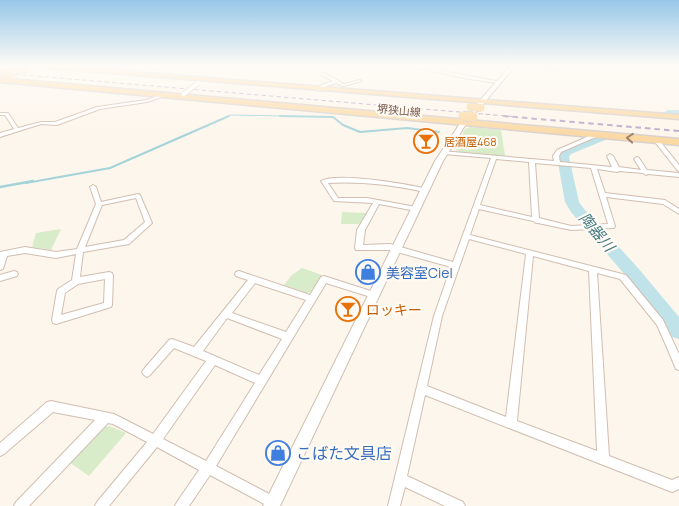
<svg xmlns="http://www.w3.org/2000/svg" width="679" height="506" font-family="Manrope,'Noto Sans JP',sans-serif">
	<rect width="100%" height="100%" fill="#fdf6ec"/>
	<g fill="#d8ecc9">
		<path d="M471 127 501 130 505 156 459 152 454 148 465 129Z"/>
		<path d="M342 212 367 213 361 224H341Z"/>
		<path d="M61 229 51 250 32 247 36 233Z"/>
		<path d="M302 268 322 275 311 292 307 293 284 285 292 275Z"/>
		<path d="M109 426 126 433 89 476 69 462 101 428Z"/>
	</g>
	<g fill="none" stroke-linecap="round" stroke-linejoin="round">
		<path stroke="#a5d3da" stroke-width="1" d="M226 117 231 115 333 117"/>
		<g stroke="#a5d3da" stroke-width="2">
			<path d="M280 116 333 117 343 125 360 132 407 128 439 132"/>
			<path d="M26 183 110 168 229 116"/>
		</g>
		<path stroke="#a5d3da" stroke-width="2.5" d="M0 187 33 181"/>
		<g fill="#bfe3e8" fill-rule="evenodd">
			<path d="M66 65H110L106 67H70Z"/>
			<path d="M679 110V116H668L663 113 668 110Z"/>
			<path d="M601 135 605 136 607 138 605 140 571 154 569 157 579 202 584 209 638 268 679 317V339L672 337 626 276 571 212 565 202 557 157 562 149Z"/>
		</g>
		<defs>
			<g id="minor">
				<path d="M111 65H122L107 68 105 67Z"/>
				<path d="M149 65H154L158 68 155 69Z"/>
				<path d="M262 65H267L265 66Z"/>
				<path d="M404 65H413L501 82 499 83 469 79Z"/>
				<path d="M530 65H539L560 70 558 71Z"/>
				<path d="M322 73H324L344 84 360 80 362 81 343 86 336 83 324 87 320 91 318 90 321 85 333 81 322 75Z"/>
				<path d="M163 94 165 95V96L147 102 100 109 57 125 41 124 0 137V133L14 129 5 115H0V113H8L18 128 41 122H55L97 107 146 100Z"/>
				<path d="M596 133 598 134V136L561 152 559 156 560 162 612 167 607 156 610 154 613 156 619 167 641 170 634 159 637 157 639 158 647 170 679 173V177L648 174 646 175 643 173 619 171 617 172 597 169 605 193 665 200 679 209V214L663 204 606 197 615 226 614 228 571 230 538 223H536L533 221 479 209 470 235 626 275 663 320 679 354V370L676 369 665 343 657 325 620 279 597 273 609 456 672 480 679 477V489L672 492 425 395 407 476 463 502 465 506H445L405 487 400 506H388L434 316 451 267 390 250H356L355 248 357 230 373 203 334 201 321 181C337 172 407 184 427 189L428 190 425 192C393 185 361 181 328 183L338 198H367L416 207 419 209 416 211 379 204 365 230 363 245 390 244 453 262 491 158 444 154 442 153V151L554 161 553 156 557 150ZM496 159 529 162 532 217 480 205ZM535 163 591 168 608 224 571 226 539 218ZM469 239 526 254 506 417 427 386 442 316ZM533 256 589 271 597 451 517 421Z"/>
				<path d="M655 140H659L679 165V171L677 170 655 142Z"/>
				<path d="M93 185 96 187 101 202 138 194 140 195 152 223 129 244 83 252 80 277 109 272 112 273 113 275 112 305 111 307 56 324 53 323 52 320 57 291 58 289 72 280 76 254 56 258 25 253 7 256 3 269 0 270V252L25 247 56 252 77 249 96 204 90 187ZM136 198 145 222 124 240 85 247 102 205ZM105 279 104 303 61 315 65 293 78 284Z"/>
				<path d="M14 271 17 272 18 274 17 276 0 281V275Z"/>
				<path d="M239 271 310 295 321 277 324 276 377 293 378 295 377 297 374 298 326 283 216 466 277 498 279 502 278 506H268L210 475 189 506H175L177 502 199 470 157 447 109 506H95L97 502 147 442 113 424 108 423 29 506H14L16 502 95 420 53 412 4 454 0 456V443L47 402 51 401 114 414 153 434 206 361 174 348 150 375 147 377 144 375 142 372 144 369 169 340 172 339 194 347 248 280 236 276 235 274 236 272ZM255 283 306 300 286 332 232 313ZM227 318 282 339 259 375 203 351ZM215 365 255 383 206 461 163 439Z"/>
			</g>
			<g id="tertiary">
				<path d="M26 65H32L0 82V78Z"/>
				<path d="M511 65H516L466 124 443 161 280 506H263L435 161 461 122Z"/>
			</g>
			<g id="primary">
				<path d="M12 65H43L679 115V119Z"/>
				<path d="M0 66 19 70 16 72 0 70Z"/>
				<path d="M0 78 679 139V145L0 82Z"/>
			</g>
		</defs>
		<use href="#minor" stroke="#d1beb0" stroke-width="2"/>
		<use href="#tertiary" stroke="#d1beb0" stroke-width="2"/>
		<use href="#primary" stroke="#dad1cd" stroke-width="3"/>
		<use href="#minor" fill="#fff" fill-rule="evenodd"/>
		<use href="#tertiary" fill="#fff" fill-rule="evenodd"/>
		<use href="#primary" fill="#fbd9a5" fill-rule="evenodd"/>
		<path stroke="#b9a8c9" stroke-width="1" stroke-dasharray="4.5 3" stroke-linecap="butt" d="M0 73 518 117"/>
		<path stroke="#b9a8c9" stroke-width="2" stroke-dasharray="5.5 4" stroke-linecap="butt" d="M503 116 679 131"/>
		<defs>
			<path id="minor-bridge" d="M184 94 198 83"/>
			<g id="primary-bridge-far1">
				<path d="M16 70H23"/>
				<path d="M4 76H11"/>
				<path d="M470 107 481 108"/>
				<path d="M463 116 473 117"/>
			</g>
			<path id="primary-bridge" d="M463 116 473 117"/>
		</defs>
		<use href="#minor-bridge" stroke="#d1beb0" stroke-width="5.5" stroke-linecap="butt"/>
		<use href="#primary-bridge-far1" stroke="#dad1cd" stroke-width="8" stroke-linecap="butt"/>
		<use href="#primary-bridge" stroke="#dad1cd" stroke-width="11" stroke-linecap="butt"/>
		<use href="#minor-bridge" stroke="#fff" stroke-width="4.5"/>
		<use href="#primary-bridge-far1" stroke="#fbd9a5" stroke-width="7"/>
		<use href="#primary-bridge" stroke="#fbd9a5" stroke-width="9"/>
	</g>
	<defs><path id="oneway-chevron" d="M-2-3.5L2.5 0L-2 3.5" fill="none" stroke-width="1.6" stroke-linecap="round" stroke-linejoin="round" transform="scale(1.25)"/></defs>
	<use stroke="#a18267" href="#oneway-chevron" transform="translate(630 138) rotate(-175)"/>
	<linearGradient id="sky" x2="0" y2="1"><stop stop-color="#97c7e8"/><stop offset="0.48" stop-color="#fefbf6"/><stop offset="1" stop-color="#fefbf6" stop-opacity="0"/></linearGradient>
	<rect width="679" height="136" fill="url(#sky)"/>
	<defs>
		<symbol id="bar-ring" viewBox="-11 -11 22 22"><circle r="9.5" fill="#fffaf3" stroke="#e8710a" stroke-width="1.5"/><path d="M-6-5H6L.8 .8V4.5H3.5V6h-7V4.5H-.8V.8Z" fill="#e8710a"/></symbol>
		<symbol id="shop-ring" viewBox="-11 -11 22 22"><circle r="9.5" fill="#fffaf3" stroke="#3f7fe0" stroke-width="1.5"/><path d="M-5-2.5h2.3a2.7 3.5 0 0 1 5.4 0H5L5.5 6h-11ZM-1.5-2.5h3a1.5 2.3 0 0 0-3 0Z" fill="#3f7fe0"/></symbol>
	</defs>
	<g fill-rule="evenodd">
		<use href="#bar-ring" x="412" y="127" width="28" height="28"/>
		<use href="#shop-ring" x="354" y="258" width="28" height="28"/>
		<use href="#bar-ring" x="334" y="295" width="28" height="28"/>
		<use href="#shop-ring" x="264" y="439" width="28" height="28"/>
	</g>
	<g text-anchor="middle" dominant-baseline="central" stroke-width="4.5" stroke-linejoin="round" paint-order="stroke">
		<g font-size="11" fill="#7a5c4d" stroke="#fffaf3">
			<text transform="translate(399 110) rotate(5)">堺狭山線</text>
		</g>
		<g font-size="11" fill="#c56008" stroke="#fffaf3" text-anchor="start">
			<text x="444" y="141">居酒屋468</text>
		</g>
		<g font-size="14" fill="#366cbe" stroke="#fffaf3" text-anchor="start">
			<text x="386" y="272">美容室Ciel</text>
		</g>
		<g font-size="14" fill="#c56008" stroke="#fffaf3" text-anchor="start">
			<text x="366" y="309">ロッキー</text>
		</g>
		<g font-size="15" font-style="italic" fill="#437c86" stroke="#fffaf3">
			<text transform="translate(597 232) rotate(50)">陶器川</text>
		</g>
		<g font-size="16" fill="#366cbe" stroke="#fffaf3" text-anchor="start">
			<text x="296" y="453">こばた文具店</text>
		</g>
	</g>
</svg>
